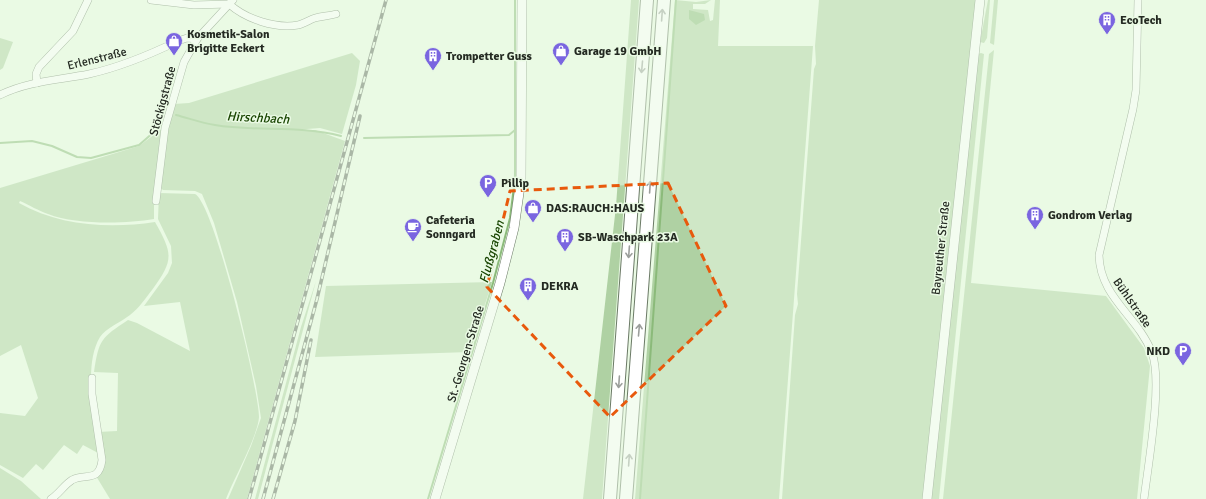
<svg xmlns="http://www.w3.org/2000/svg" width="1206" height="499" font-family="Signika,sans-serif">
	<rect width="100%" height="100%" fill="#eafae4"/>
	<g fill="#afd1a3">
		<path d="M631 0H639L602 499H583L616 206Z"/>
		<path d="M675 0 696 2 711 0 705 4H693V9L708 10 710 21 713 20 715 0H720L718 46H813L779 499H635Z"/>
		<path d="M819 0H976L923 499H782L795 315 798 304 797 294 814 69 816 64 815 46Z"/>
		<path d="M988 0H990L987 38 984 43 980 42Z"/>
		<path d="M994 0H998L994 45 990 43Z"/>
		<path d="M0 38 13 42 3 68 0 70Z"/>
		<path d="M994 50 971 283 1106 296 1144 348 1150 366 1137 499H943L989 54Z"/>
		<path d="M352 53 360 61 356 85 342 134 320 128 294 130H315L345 141 247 499H228L251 446 261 418 256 386 237 302 214 223 202 194 195 191 163 190 160 187 166 130 174 104 189 103Z"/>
		<path d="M981 53 984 54 939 499H930L978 54Z"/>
		<path d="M163 128 154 201V219C125 224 76 225 48 214 39 211 29 205 20 201L19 203C59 226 110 229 155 222 173 254 174 260 152 290 145 299 139 308 130 315 121 322 106 328 100 337 82 367 96 421 100 454L83 445 77 454 64 445 43 470 36 464 23 478 0 465V413L25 416 38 398 21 345 0 356V188L139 146Z"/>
		<path d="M159 193 195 194C214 203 259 390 259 417 258 436 234 478 226 499H110L96 476 101 469 98 432 117 431 118 373 94 372C99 339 101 338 128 320L137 323 190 351 180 302 144 306 168 273 172 263 171 246 158 219Z"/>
		<path d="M316 281 258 499H255L301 327Z"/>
		<path d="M492 282 470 352 315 357 326 286Z"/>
		<path d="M0 468 21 481 41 499H0Z"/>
	</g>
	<path fill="#8bba7a" d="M689 10 704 14 705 20 696 25 689 19Z"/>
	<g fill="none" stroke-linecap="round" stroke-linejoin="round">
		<g stroke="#8bba7a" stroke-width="2">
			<path d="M176 115C188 118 202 123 215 125 256 132 299 125 341 136"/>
			<path d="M364 138 509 135 515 130"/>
			<path d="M0 143 32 141 52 146 77 157 91 158 139 145 162 125"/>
			<path d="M428 499 493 283 510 218 515 179V0"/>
			<path d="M640 499 676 0"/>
		</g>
		<defs>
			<g id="street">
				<path d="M151 0 194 5 229 4"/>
				<path d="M1138 0 1136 90 1133 109 1099 255C1100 298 1138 316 1152 353 1163 382 1148 465 1144 499"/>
				<path d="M229 4C246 19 275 29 298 25 304 24 309 20 315 18 322 16 329 16 336 14"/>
				<path d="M37 83 36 74 39 67 73 31 88 0"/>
				<path d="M0 95C28 81 59 80 89 74 121 67 149 55 178 41L187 38 197 39"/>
				<path d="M156 201 165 128 184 62 197 39 233 0"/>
				<path d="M51 499C59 494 64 485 72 480 86 473 99 483 102 460L92 394V378"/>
			</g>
			<g id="secondary">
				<path d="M435 499 500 283 514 228 521 179 522 0"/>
				<path d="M927 499 980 0"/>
			</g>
			<g id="highway">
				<path d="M610 499 647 0"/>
				<path d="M626 499 664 0"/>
			</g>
		</defs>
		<use href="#street" stroke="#6b7a66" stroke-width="8"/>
		<use href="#secondary" stroke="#6b7a66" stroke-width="10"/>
		<use href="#highway" stroke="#6b7a66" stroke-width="14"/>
		<use href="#street" stroke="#fff" stroke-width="7"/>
		<use href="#secondary" stroke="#fff" stroke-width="9"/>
		<use href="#highway" stroke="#fff" stroke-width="12"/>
		<defs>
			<g id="rail">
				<path d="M249 499 386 0"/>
				<path d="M263 499 317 299 360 116"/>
				<path d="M273 499 295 421 311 340"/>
			</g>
		</defs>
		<use href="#rail" stroke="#5e675b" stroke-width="3.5"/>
		<use href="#rail" stroke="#eafae4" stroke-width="2" stroke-dasharray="6" stroke-linecap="butt"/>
	</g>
	<defs><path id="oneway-shaft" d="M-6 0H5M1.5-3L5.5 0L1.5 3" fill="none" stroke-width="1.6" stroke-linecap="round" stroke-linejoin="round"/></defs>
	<g stroke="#9c9f9c">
		<use href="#oneway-shaft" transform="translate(662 15) rotate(-86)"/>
		<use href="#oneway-shaft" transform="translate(642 67) rotate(95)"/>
		<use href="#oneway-shaft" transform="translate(650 187) rotate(-86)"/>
		<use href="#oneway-shaft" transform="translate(629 252) rotate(94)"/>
		<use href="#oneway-shaft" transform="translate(639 330) rotate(-85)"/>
		<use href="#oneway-shaft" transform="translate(619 382) rotate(94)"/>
		<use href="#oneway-shaft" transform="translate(629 460) rotate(-86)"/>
	</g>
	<path d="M0 0H1206V499H0ZM668 183 726 306 610 417 487 287 510 191Z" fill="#eafae4" fill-opacity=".55" fill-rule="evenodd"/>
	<path fill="none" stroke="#e8590c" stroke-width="3" stroke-dasharray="8 5" stroke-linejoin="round" d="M668 183 726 306 610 417 487 287 510 191Z"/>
	<defs>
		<symbol id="building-pin" viewBox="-11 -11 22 30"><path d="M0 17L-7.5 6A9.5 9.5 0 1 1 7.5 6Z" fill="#7a65e0" stroke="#eafae4"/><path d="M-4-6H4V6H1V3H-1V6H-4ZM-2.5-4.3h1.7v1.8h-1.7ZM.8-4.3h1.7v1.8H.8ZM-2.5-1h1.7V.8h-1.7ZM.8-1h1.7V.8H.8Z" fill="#fff"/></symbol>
		<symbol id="shop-pin" viewBox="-11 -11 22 30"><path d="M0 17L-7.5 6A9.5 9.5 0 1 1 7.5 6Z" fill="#7a65e0" stroke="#eafae4"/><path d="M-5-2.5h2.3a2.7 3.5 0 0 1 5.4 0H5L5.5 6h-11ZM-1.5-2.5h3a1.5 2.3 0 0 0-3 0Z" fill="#fff"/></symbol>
		<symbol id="parking-pin" viewBox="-11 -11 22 30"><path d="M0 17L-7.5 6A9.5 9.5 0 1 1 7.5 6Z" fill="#7a65e0" stroke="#eafae4"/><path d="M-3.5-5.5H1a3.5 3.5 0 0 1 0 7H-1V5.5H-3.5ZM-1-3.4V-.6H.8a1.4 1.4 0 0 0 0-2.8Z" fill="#fff"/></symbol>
		<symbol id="cafe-pin" viewBox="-11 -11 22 30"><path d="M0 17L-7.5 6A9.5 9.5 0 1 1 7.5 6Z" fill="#7a65e0" stroke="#eafae4"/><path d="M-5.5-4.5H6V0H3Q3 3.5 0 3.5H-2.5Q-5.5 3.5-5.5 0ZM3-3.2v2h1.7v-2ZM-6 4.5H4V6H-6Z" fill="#fff"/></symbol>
	</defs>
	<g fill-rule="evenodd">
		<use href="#building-pin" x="1097" y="10" width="20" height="27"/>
		<use href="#shop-pin" x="164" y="31" width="20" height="27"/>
		<use href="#shop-pin" x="551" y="41" width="20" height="27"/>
		<use href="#building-pin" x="423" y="46" width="20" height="27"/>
		<use href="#parking-pin" x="478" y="173" width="20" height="27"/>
		<use href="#shop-pin" x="523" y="198" width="20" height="27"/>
		<use href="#building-pin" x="1025" y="205" width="20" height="27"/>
		<use href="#cafe-pin" x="403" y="217" width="20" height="27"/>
		<use href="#building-pin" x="555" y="227" width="20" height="27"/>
		<use href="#building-pin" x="518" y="276" width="20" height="27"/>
		<use href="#parking-pin" x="1173" y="341" width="20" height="27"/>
	</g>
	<g text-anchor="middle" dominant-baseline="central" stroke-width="3" stroke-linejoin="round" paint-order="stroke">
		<g font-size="12" font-weight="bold" fill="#242a22" stroke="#eafae4" text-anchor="start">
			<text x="1120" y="20">EcoTech</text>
			<text x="187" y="34">Kosmetik-Salon<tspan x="187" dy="14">Brigitte Eckert</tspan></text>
			<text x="574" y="51">Garage 19 GmbH</text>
			<text x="446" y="56">Trompetter Guss</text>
			<text x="501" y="183">Pillip</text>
			<text x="546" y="208">DAS:RAUCH:HAUS</text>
			<text x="1048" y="215">Gondrom Verlag</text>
			<text x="426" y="220">Cafeteria<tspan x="426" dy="14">Sonngard</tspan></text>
			<text x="578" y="237">SB-Waschpark 23A</text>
			<text x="541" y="286">DEKRA</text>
			<text x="1170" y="351" text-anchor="end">NKD</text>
		</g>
		<g font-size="12" fill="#242a22" stroke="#eafae4">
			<text transform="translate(97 59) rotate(-14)">Erlenstraße</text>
			<text transform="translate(163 101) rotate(-75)">Stöckigstraße</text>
			<text transform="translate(941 248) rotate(-84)">Bayreuther Straße</text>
			<text transform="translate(1132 303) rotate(55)">Bühlstraße</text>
			<text transform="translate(466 354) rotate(-73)">St.-Georgen-Straße</text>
		</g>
		<g font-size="13" font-style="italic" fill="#184400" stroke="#eafae4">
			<text transform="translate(258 118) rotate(3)">Hirschbach</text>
			<text transform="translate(492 252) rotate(-75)">Flußgraben</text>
		</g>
	</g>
</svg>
